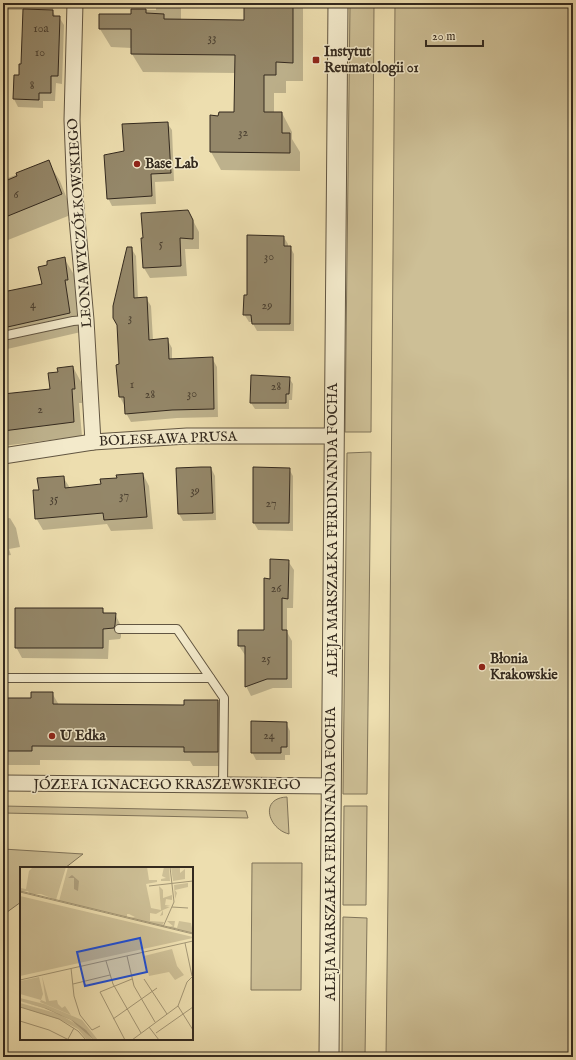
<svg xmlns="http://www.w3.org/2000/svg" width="576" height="1060" font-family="'IM FELL English',serif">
	<rect width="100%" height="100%" fill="#eddeaf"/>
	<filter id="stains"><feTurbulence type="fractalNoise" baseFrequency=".005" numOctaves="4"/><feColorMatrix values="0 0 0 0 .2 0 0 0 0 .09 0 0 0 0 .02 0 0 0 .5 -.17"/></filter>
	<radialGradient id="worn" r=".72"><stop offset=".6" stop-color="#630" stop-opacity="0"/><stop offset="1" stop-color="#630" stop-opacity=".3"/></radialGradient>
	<g fill="#cdbf96" stroke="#80745a">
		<path d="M395 3H573V1057H386L388 890Z"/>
		<path d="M350 5H374L371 432H345Z"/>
		<path d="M371 452 367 794H343L347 453Z"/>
		<path d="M287 797 289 834C268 829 259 798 287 797Z"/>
		<path d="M3 806 246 811 248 818 3 813Z"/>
		<path d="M344 806H367L366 905H343Z"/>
		<path d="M3 849 83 854 65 868H21V902L3 915Z"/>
		<path d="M252 863H302L301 990H251Z"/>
		<path d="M343 917 367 918 365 1057H342Z"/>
	</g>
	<g fill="#0003">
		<path d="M3 3H54L53 12 56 17H59L64 25 62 84 56 83 55 101H43V108L18 107 14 99 22 65 24 10H3Z"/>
		<path d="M156 3H181V20L245 21 254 5V3H303V81H286V93H274V113H282L292 132V139L300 152V171L221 170 211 152 219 117 235 113 236 73 143 72 132 54V48L111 47 100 29 132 15V10H156Z"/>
		<path d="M167 123 172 130 174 181 155 182 156 204 112 206 108 198 125 152Z"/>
		<path d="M48 162 60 181 73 214 3 242V180Z"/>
		<path d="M188 211 199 232V249H185L187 276 150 278 144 268Z"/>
		<path d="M283 236 288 244V247H290L294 254V331H257L252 322H249L244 314 248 296Z"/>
		<path d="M131 248 136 256 138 299 146 298 151 306 153 340 167 339 172 348V360L212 358 217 367 218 417 177 418 131 422 126 413 125 405H124L120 397 117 366 120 365Z"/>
		<path d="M64 258 76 278 79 299 76 300 81 332 3 350V293L43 284 49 266Z"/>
		<path d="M73 367 81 382 82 403H79L82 436 3 446V395L51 390 59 373Z"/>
		<path d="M289 378 293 384 292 400H289V409H255L251 403Z"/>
		<path d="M211 468 215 476 216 520 183 521 179 514Z"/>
		<path d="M289 469 293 476V531L258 530 254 523Z"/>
		<path d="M143 474 149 486 153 529 111 531 107 524 43 530 36 518 40 491 63 477 70 488 102 485 118 479Z"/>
		<path d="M3 513 4 519 10 518 16 528 20 547 9 549 11 555 3 556Z"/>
		<path d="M288 561 294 570 293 608H287V632L292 641V688H273L251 696 246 686V655H245L239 646 265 631 271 580Z"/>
		<path d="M102 609 105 614H115L121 626V637L120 639 109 640 108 659 22 658 16 647Z"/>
		<path d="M52 693 59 705 185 706 218 701 226 715V766H193L190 761 40 760V765H8L3 757V699H32Z"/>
		<path d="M286 723 290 731V755H285V760H256L252 752Z"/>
	</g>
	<g fill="#948769" stroke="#33291e">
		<path d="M253 3H293V63L276 62V75H264V112H282V133H290V153L210 152V115L218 116 219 112H234L235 55 131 54V29H99V14H131V9H146V13L164 14V19L244 20V4H253Z"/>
		<path d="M23 9 53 10V16H60L58 76H51V93H39V100L13 99 14 75H19V64H21Z"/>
		<path d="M168 122 171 173 151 174 152 196 107 199 104 155 124 151 122 124Z"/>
		<path d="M49 160 62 194 3 218V182L17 176 16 173Z"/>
		<path d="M188 210 193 220V239L180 238 181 266 143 268 141 238H143L141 213Z"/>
		<path d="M247 235 284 236V246H291L290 324H252L251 315H243L244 295H247Z"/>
		<path d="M127 247H132L134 298 147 297 149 340 168 338 169 359 213 357 214 409 172 410 125 414 124 397H119L116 365 119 364 117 325 113 318V306Z"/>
		<path d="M65 257 68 280H65L70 313 3 328V292L42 284 38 267 47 265V261Z"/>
		<path d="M73 366 75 389H72L74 422 3 431V394L50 389 48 373 58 372 57 368Z"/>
		<path d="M251 375 290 377 289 394H286V403H250Z"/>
		<path d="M201 467H211L213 513 178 514 176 468Z"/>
		<path d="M253 467 290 468 289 523H253Z"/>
		<path d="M143 473 147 517 104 520 103 513 35 519 33 490H39L37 478 64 476 65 488 101 484 100 479 117 478 116 475Z"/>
		<path d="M270 559 289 560 288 599 282 598V630H287V679H267L245 687V646H238V630H264V578L270 579Z"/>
		<path d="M15 608H103V613H116L115 625 114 628 103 629V648H15Z"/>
		<path d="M31 692H53V704L184 705V700H218V752H184V747L32 746V751H3V698H31Z"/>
		<path d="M251 721 287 722V747H281V753H251Z"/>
	</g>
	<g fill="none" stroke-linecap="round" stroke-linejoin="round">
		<defs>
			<g id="service">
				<path d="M3 336 73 321 86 320"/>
				<path d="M119 629H177L224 698 223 786"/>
				<path d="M3 678H210"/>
			</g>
			<g id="minor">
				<path d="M75 3 72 120 75 196 86 320 93 442"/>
				<path d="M3 456 93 442 187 436H334"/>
				<path d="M3 783 331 786"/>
			</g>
			<path id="tertiary" d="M329 1057 338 3"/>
		</defs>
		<use href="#service" stroke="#625642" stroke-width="10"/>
		<use href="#minor" stroke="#625642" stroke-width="17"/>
		<use href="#tertiary" stroke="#625642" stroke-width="21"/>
		<use href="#service" stroke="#f3eacb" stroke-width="8"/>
		<use href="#minor" stroke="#f3eacb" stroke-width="15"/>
		<use href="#tertiary" stroke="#f3eacb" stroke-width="19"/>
	</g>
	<g fill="#8f2418" stroke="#f3eacb" stroke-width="1.5">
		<rect x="312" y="56" width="8" height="8" rx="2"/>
		<circle cx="137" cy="164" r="4"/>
		<circle cx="482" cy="667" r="4"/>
		<circle cx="52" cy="736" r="4"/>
	</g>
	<g text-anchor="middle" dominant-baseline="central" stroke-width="3" stroke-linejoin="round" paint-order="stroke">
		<g font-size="12" fill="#4b4031">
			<text x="41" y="28">10a</text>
			<text x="212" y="37">33</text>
			<text x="40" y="52">10</text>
			<text x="32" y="85">8</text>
			<text x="243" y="132">32</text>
			<text x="16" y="194">6</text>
			<text x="161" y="243">5</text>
			<text x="269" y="256">30</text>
			<text x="33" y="304">4</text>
			<text x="267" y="305">29</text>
			<text x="130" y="317">3</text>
			<text x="132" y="384">1</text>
			<text x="276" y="386">28</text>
			<text x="192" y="393">30</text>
			<text x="150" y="394">28</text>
			<text x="40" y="409">2</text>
			<text x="195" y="490">39</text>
			<text x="124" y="495">37</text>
			<text x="54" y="498">35</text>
			<text x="271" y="503">27</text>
			<text x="276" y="588">26</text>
			<text x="266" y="658">25</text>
			<text x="269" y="735">24</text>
		</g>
		<g font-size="14" font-weight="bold" fill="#33291e" stroke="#f3eacb" text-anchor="start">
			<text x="324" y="52">Instytut<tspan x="324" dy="16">Reumatologii 01</tspan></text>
			<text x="145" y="164">Base Lab</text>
			<text x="490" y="659">Błonia<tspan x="490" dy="16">Krakowskie</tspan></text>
			<text x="60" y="736">U Edka</text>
		</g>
		<g font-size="14" fill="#33291e" stroke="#f3eacb">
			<text transform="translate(80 223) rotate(-94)">LEONA WYCZÓŁKOWSKIEGO</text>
			<text transform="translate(168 439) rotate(-2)">BOLESŁAWA PRUSA</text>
			<text transform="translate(333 530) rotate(-90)">ALEJA MARSZAŁKA FERDINANDA FOCHA</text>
			<text x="167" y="785">JÓZEFA IGNACEGO KRASZEWSKIEGO</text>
			<text transform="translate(331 854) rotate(-90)">ALEJA MARSZAŁKA FERDINANDA FOCHA</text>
		</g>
	</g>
	<g transform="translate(20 867)">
		<rect width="173" height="173" fill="#eddeaf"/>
		<path d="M13 0H46L36 33 21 27H10L8 24 0 25V21L6 22 9 4ZM48 0H127L129 13H137V15L126 17 131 41 141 43 139 19 143 23V31L152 28V33L146 32 145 38H151L145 39 150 40 143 43V48L140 49 143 43 136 47 130 46V54L144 55 142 59 109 51 115 50 109 47H107V50L39 34ZM144 0H149L150 14H141V12L146 11 142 9ZM151 0H160V6L165 2V12L153 14ZM168 16V20L155 23 157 26 155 32 154 18ZM0 29 173 70V71L0 109ZM147 54H155L154 60 157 61 159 54 171 56 173 66 146 60 153 59ZM152 82 157 99 164 108 155 113 149 105 129 109 124 89ZM22 109 29 134 37 133 38 137 42 141 45 139 51 148 20 135 21 133 0 127V114L19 110 23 127 21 133 26 135ZM0 131 24 137 62 153 78 173H74L52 153 26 141 0 134ZM0 136 39 147 61 160 73 173H67L58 162 41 153 0 140Z" fill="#cdbf96"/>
		<path d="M52 8 59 14 58 24 54 22V11H48ZM0 134 26 141 52 153 66 163 74 173 51 153 24 141Z" fill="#aea07e"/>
		<path fill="none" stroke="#a39675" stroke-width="1" d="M129 19 173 14M0 24 173 66M0 25 173 67M152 40 168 41M143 60 154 35 150 0M165 76 172 109M107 89 114 119 135 155M86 94 93 117 121 166M51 101 54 129 60 148 72 163 80 159M124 112 147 147M0 113 173 74M53 117 90 108M158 139 167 115 173 109M158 139 173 163M0 140 39 152 58 164 66 173M93 152 137 121M0 154 29 163 49 173M129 160 139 173M136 166 173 140M48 172 54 161M105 173 80 125 112 112M112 173 158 139"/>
		<path fill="#1d4ed8" fill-opacity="0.15" stroke="#1d4ed8" stroke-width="2" d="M120 71 127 105 65 119 57 85Z"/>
		<rect width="173" height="173" fill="none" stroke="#33291e" stroke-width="2"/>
	</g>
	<rect width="576" height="1060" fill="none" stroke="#eddeaf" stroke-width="16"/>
	<rect x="4" y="4" width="568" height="1052" fill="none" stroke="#33291e" stroke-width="2"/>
	<rect x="8" y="8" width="560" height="1044" fill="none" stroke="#33291e"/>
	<path d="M426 40v6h57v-6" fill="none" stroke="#33291e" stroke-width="2"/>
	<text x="432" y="40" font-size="12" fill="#33291e" stroke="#f3eacb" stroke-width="3" paint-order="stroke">20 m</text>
	<rect width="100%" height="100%" filter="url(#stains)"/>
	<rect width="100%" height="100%" fill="url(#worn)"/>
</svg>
